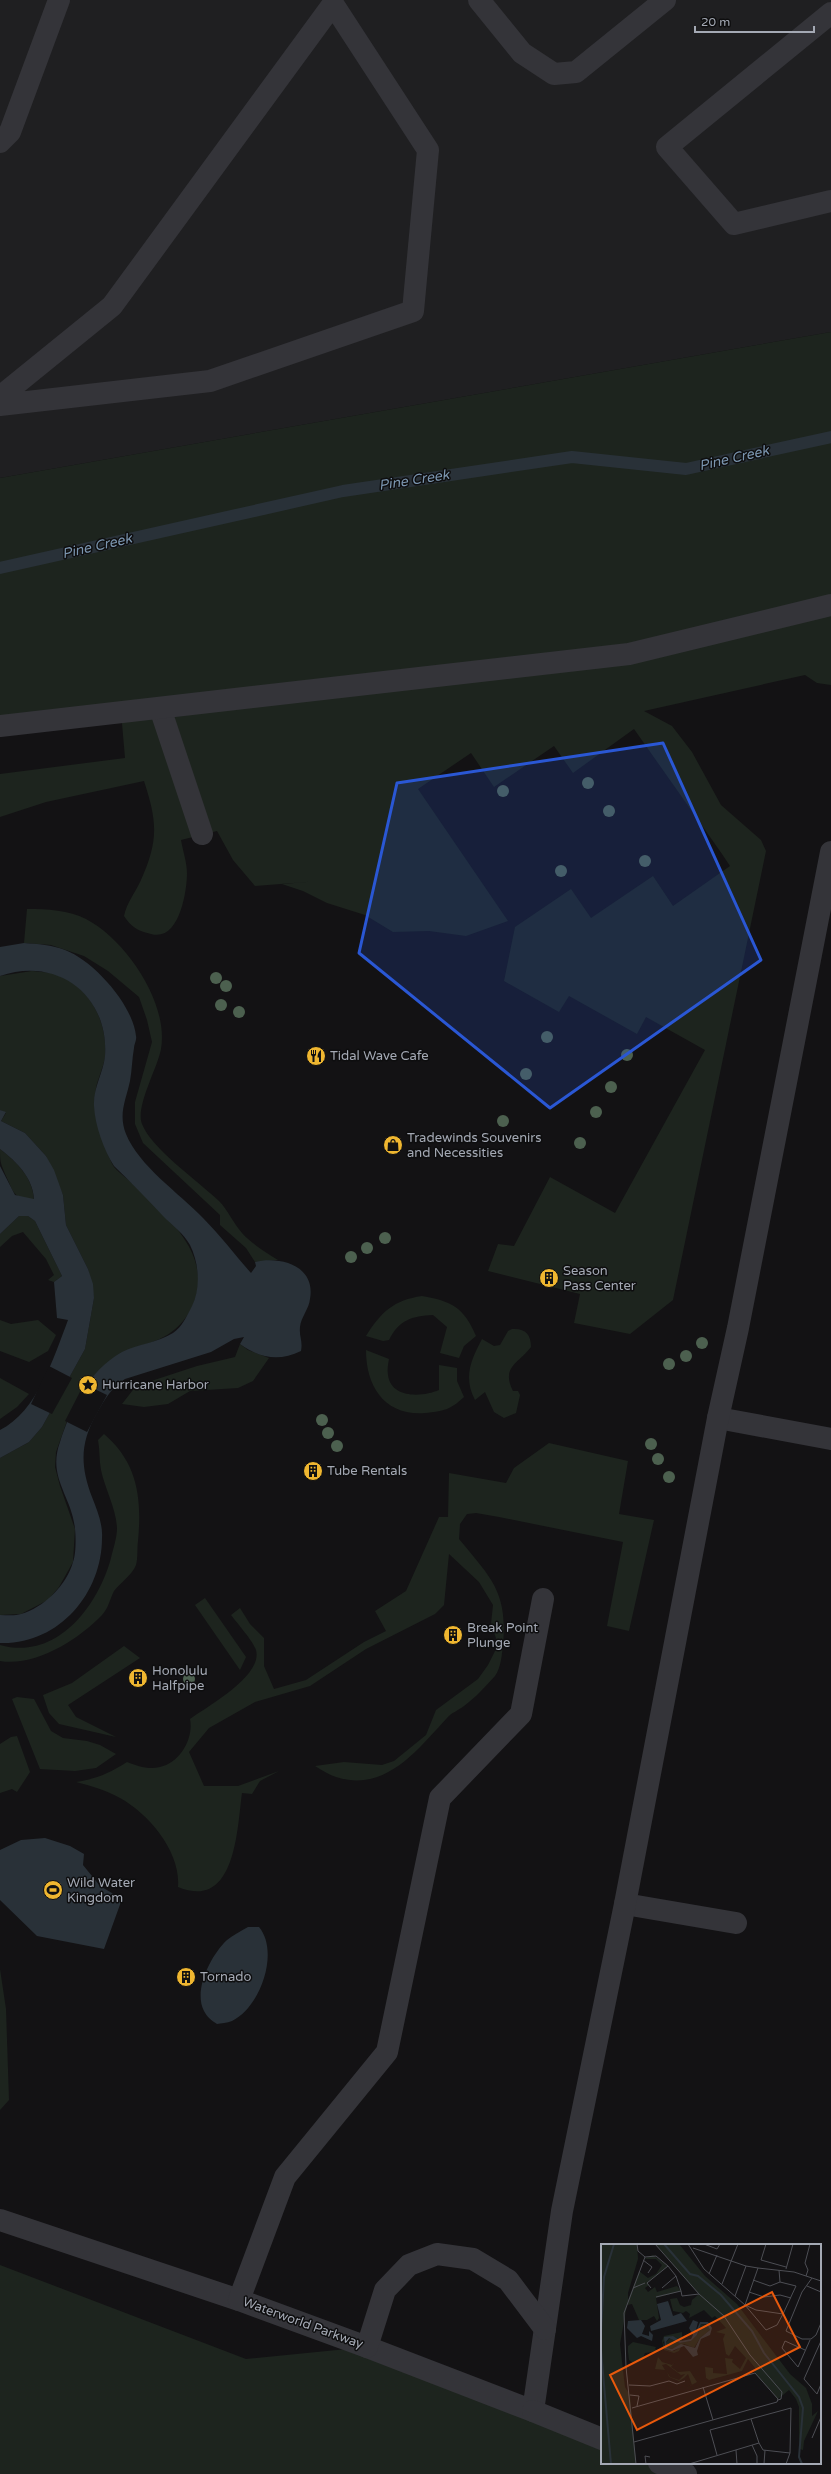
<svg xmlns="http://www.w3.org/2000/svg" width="831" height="2474" font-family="'Varela Round',sans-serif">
	<rect width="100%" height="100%" fill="#131214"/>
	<path fill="#1f1f21" d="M0 0H831V332L0 478Z"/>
	<g fill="#1d241e">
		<path d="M831 332V685L817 683 805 675 644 711 672 726 692 752 721 805 761 840 766 851 673 1300 630 1334 574 1323 580 1294 488 1271 498 1244 514 1246 550 1177 615 1213 705 1050 646 1017 637 1034 569 996 559 1012 504 981 515 927 571 889 591 918 653 876 673 906 730 866 722 854 634 729 573 773 554 746 494 787 471 753 418 789 508 921 466 936 429 931 393 932 365 915 327 903 303 891 282 884 319 881 255 886 233 860 217 831 181 840C183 851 187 863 187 873 187 892 179 942 151 934 138 931 131 927 124 916 127 902 135 893 141 880 159 840 157 821 144 781L46 802 0 817V774L125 758 121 712 0 726V478Z"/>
		<path d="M27 909C47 909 69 910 86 919 126 940 169 1003 161 1049 158 1067 135 1107 142 1124 151 1148 199 1182 219 1201 228 1210 233 1223 242 1233 252 1244 265 1252 278 1260L255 1262 246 1248 220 1225V1215L143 1143 135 1124V1102L152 1042 147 1020 139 997 108 971 84 956 51 945 24 943Z"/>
		<path d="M32 971C40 972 51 972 59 975 91 989 108 1023 105 1057 103 1069 98 1078 96 1088 93 1103 95 1119 101 1133 105 1143 108 1158 114 1167 119 1173 128 1179 134 1185 168 1217 217 1258 191 1309 179 1332 160 1341 136 1347L67 1421 56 1452 55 1467 60 1486 75 1529 73 1562 59 1587 48 1600 21 1614 0 1615V1458L29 1442 42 1427 85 1349 94 1298 88 1269 66 1225 63 1195 46 1156 25 1133 1 1121 6 1113 0 1110V976Z"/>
		<path d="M0 1149C17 1162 33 1178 34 1200 13 1198 14 1193 6 1176 1 1163 0 1164 0 1149Z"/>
		<path d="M19 1216H28L35 1221 62 1276 54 1282 48 1280 54 1275 46 1259 23 1232 12 1236 0 1247V1234Z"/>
		<path d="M422 1296C451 1301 464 1307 476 1336L464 1346 459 1358 440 1353 447 1327 433 1315C412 1316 399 1320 389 1340L383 1341 366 1336C381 1312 394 1300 422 1296Z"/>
		<path d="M0 1320 11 1324 38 1320 56 1335 48 1351 29 1362 0 1351Z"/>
		<path d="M512 1329C525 1328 531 1334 531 1347 518 1364 501 1367 513 1391H518L520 1395 516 1413 504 1418 494 1412 485 1392 475 1400C463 1377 471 1360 482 1339L494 1346 500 1345 508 1331Z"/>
		<path d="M240 1344 248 1350 269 1358 253 1381 238 1388 190 1391 168 1404 144 1407 122 1404 136 1386 197 1366 235 1357Z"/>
		<path d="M366 1350 389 1359C388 1364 387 1370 388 1375 391 1399 423 1397 439 1390V1365L457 1368V1381L464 1397C450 1410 444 1411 425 1413 385 1416 366 1387 366 1350Z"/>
		<path d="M0 1378 29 1394 17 1407 0 1419Z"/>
		<path d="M104 1434C138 1463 142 1499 138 1541 137 1548 138 1559 136 1565 132 1575 120 1583 114 1591 110 1599 108 1609 102 1615 78 1640 35 1667 0 1661V1645C57 1661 98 1606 111 1558 113 1549 117 1538 117 1528 116 1508 105 1489 101 1470 99 1460 100 1450 98 1440Z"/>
		<path d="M549 1443 628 1461 619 1514 654 1520 629 1631 607 1626 623 1542 499 1517 476 1513 467 1514 460 1524 459 1539C490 1577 508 1591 503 1644 502 1654 501 1668 495 1676 486 1686 475 1698 464 1706 459 1710 451 1713 447 1718 418 1749 386 1793 336 1777 329 1775 322 1770 315 1766L344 1762 382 1765 394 1761 426 1735 436 1710 478 1679 488 1665 495 1651 497 1641 491 1624 493 1605 479 1582 449 1554 444 1605 435 1614 366 1649 310 1686 255 1702 209 1728 189 1752 204 1786H238L279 1771 260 1781 252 1794 242 1793C237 1829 236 1911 178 1887 181 1852 149 1814 120 1798 106 1790 91 1786 76 1782 96 1779 110 1773 127 1762 138 1766 148 1770 160 1767 180 1763 194 1738 190 1719 208 1706 263 1676 256 1650 253 1641 237 1623 231 1615L240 1608 250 1624 264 1638V1666L274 1689 306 1680 364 1642 386 1631 375 1611 406 1591 439 1517H448L449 1473 506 1483 514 1468Z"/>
		<path d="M205 1598 246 1657 240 1670 195 1605Z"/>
		<path d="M124 1646 140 1658 68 1705 76 1717 116 1737 59 1724 49 1713 43 1695 72 1683Z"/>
		<path d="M17 1697 34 1699 51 1731 63 1738 87 1741 100 1745 116 1754 96 1768 75 1771 40 1769 12 1699Z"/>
		<path d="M17 1736 30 1772 17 1792 12 1789 0 1793V1744L11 1737Z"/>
		<path d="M0 1969 6 2009 9 2100 0 2110Z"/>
		<path d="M0 2265 246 2359 367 2347 602 2439V2463H659L686 2474H0Z"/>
	</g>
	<g fill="#293138">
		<path d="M24 943C38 944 52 945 65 950 94 961 133 1005 136 1036 137 1040 134 1044 134 1048 132 1059 132 1070 130 1081 126 1100 118 1114 126 1134 139 1166 179 1193 203 1218 220 1235 235 1255 251 1273L256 1266 255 1262C281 1256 316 1266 310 1299 309 1309 301 1317 300 1327 299 1337 303 1341 301 1351 279 1362 259 1358 240 1344L244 1337 234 1339 211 1352 125 1379C111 1388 105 1399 97 1413 80 1443 80 1465 92 1497 97 1510 103 1524 102 1538 102 1594 58 1645 0 1643V1615C7 1615 15 1616 21 1614 43 1608 67 1585 73 1562 76 1554 76 1538 75 1529 72 1496 47 1478 60 1442 71 1408 88 1371 122 1352 138 1344 157 1343 173 1333 182 1327 187 1316 192 1306 201 1288 199 1263 190 1245 184 1234 172 1225 163 1216 147 1199 131 1182 114 1166 104 1150 95 1126 94 1106 93 1088 103 1074 105 1056 109 995 57 956 0 976V947Z"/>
		<path d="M0 1110 6 1112 1 1121 25 1133 46 1156 54 1170 63 1195 66 1225 88 1269 93 1284 94 1298 85 1349 42 1427 29 1442 0 1458V1430C37 1412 54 1357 68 1320L57 1318 54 1282 62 1276 35 1221 28 1216H19L0 1234V1166L15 1195 34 1199C33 1178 17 1162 0 1149Z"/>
		<path d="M45 1838 70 1846 84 1854 83 1865 100 1886 122 1899 104 1949 37 1936 0 1900V1850L21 1840Z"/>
		<path d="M248 1927H259C280 1952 260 2008 232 2021 227 2023 221 2023 217 2024 211 2020 207 2017 204 2011 193 1990 211 1955 227 1940 233 1935 241 1931 248 1927Z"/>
	</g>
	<g fill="#131214">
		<path d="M49 1366 72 1378 52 1414 31 1404Z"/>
		<path d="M84 1384 107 1395 87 1432 65 1421Z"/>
	</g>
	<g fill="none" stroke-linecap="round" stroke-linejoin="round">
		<path stroke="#293138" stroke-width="12" d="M0 568 343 491 572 457 686 469 831 437"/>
		<g stroke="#343439" stroke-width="22">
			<path d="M479 0 522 53 554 74 576 72 665 0"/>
			<path d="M831 13 667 147 734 224 831 201"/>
			<path d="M0 142 10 132 59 0"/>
			<path d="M0 397 112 306 333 4 428 150 413 311 210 381 0 405"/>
			<path d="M160 708 202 834"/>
			<path d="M0 726 629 654 831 605"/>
			<path d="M718 1418 831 1439"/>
			<path d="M625 1904 736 1923"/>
			<path d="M0 2220 239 2300 367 2347 533 2411 562 2211 625 1904 718 1418 738 1328 831 852"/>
			<path d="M239 2300 285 2177 387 2052 440 1798 521 1714 543 1599"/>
			<path d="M367 2347 385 2290 409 2265 437 2254 473 2259 508 2280 545 2329"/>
		</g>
		<g stroke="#343439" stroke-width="22">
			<path d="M533 2411 602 2439"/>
			<path d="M659 2463 686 2474"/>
		</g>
	</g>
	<g fill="#4c604f">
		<circle cx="588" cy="783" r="6"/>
		<circle cx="503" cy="791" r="6"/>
		<circle cx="609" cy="811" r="6"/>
		<circle cx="645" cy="861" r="6"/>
		<circle cx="561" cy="871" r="6"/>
		<circle cx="216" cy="978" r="6"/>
		<circle cx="226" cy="986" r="6"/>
		<circle cx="221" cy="1005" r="6"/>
		<circle cx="239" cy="1012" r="6"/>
		<circle cx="547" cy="1037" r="6"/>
		<circle cx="627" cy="1055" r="6"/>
		<circle cx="526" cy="1074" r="6"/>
		<circle cx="611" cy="1087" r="6"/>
		<circle cx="596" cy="1112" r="6"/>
		<circle cx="503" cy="1121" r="6"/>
		<circle cx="580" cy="1143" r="6"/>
		<circle cx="385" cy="1238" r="6"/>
		<circle cx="367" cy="1248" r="6"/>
		<circle cx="351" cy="1257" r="6"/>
		<circle cx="702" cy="1343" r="6"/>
		<circle cx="686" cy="1356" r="6"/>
		<circle cx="669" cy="1364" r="6"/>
		<circle cx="322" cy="1420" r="6"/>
		<circle cx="328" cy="1433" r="6"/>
		<circle cx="651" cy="1444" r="6"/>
		<circle cx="337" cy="1446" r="6"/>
		<circle cx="658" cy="1459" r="6"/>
		<circle cx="669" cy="1477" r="6"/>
		<circle cx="189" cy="1679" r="6"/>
	</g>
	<path fill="#2a57d4" fill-opacity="0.2" stroke="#2a57d4" stroke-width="3" stroke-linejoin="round" d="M663 743 761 960 550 1108 359 953 397 783Z"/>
	<defs>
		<symbol id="restaurant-disc" viewBox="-11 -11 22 22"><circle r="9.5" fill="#efb630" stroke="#0e0e0f"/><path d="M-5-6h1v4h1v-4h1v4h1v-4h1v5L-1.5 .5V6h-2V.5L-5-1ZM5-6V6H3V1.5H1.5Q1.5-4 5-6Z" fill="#111"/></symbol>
		<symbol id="shop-disc" viewBox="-11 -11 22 22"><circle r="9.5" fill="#efb630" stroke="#0e0e0f"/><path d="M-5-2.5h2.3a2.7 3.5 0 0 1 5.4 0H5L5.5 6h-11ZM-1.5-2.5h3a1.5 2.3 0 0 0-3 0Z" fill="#111"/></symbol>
		<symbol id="building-disc" viewBox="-11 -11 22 22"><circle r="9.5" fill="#efb630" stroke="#0e0e0f"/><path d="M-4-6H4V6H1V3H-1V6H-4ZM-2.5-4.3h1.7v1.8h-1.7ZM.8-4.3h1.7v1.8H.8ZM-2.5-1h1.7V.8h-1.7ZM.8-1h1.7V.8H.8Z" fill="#111"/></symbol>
		<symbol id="sight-disc" viewBox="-11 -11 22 22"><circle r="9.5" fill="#efb630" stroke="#0e0e0f"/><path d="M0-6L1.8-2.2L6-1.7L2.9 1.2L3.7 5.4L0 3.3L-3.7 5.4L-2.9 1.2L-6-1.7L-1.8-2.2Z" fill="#111"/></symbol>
		<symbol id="stadium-disc" viewBox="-11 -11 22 22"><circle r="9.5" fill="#efb630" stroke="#0e0e0f"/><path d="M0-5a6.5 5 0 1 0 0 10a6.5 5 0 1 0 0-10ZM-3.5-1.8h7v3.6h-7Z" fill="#111"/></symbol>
	</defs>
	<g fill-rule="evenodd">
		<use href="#restaurant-disc" x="305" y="1045" width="22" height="22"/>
		<use href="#shop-disc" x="382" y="1134" width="22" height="22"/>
		<use href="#building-disc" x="538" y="1267" width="22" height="22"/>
		<use href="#sight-disc" x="77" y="1374" width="22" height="22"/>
		<use href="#building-disc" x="302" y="1460" width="22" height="22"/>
		<use href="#building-disc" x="442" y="1624" width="22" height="22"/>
		<use href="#building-disc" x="127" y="1667" width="22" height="22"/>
		<use href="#stadium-disc" x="42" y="1879" width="22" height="22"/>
		<use href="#building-disc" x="175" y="1966" width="22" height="22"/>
	</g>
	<g text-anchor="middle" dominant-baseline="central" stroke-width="3" stroke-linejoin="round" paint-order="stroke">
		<g font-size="13" fill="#a4a9b4" stroke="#0e0e0f" text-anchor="start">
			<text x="330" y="1056">Tidal Wave Cafe</text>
			<text x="407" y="1138">Tradewinds Souvenirs<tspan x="407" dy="15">and Necessities</tspan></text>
			<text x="563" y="1271">Season<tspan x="563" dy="15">Pass Center</tspan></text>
			<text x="102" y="1385">Hurricane Harbor</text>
			<text x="327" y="1471">Tube Rentals</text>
			<text x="467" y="1628">Break Point<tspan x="467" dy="15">Plunge</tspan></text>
			<text x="152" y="1671">Honolulu<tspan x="152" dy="15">Halfpipe</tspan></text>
			<text x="67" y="1883">Wild Water<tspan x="67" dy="15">Kingdom</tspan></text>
			<text x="200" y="1977">Tornado</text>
		</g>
		<g font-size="13" fill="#a4a9b4" stroke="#0e0e0f">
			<text transform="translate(303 2323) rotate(20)">Waterworld Parkway</text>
		</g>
		<g font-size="14" font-style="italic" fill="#7b95af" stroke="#0e0e0f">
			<text transform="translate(734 458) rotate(-13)">Pine Creek</text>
			<text transform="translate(414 480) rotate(-9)">Pine Creek</text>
			<text transform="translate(97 546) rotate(-13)">Pine Creek</text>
		</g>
	</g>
	<g transform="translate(601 2244)">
		<rect width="220" height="220" fill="#131214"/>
		<path d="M0 0H36L37 15 27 49V56L38 27 47 34 55 30 61 21 55 15H43L52 11 67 22 46 39 48 41 44 44 47 48 54 43 56 48 76 42 80 47 55 54 58 74 56 77 53 72 46 76H38L31 60 26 61 19 100 24 143 29 151 35 220H0ZM54 0H78L104 32 136 60 189 130 205 144 211 160V172L217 167 203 197 202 206 199 205 198 195V163L195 155 188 146 177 155 154 129V124L147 115 141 127 108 136 105 134 104 123 112 124V129L126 130 124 114 132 115 131 118 139 125 145 114 134 102 128 112 125 110 122 95 124 90 115 88 125 84 114 72 111 74 103 66 88 74 89 70 85 67 82 69 72 67 69 55 76 54 79 61 83 63 90 61 91 56 98 50ZM100 80 107 81 109 86 99 94 93 104 83 100 71 105 66 104 64 99 69 94 79 99 90 97 96 91ZM81 88V97L71 92 62 98 65 106 73 107 80 103 78 107 73 109 63 106 61 97 63 92ZM32 98 55 103 54 105 58 107 44 109 42 114 32 119 28 116 27 108V102ZM57 113 61 118 71 121 74 118 70 123 77 128 89 127 96 138 85 144 91 141 87 130 83 134 78 137 68 133 66 128 69 133 78 136 84 130 80 131 65 120 61 121 64 126 54 125Z" fill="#1d241e"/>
		<path d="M67 57 72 72 80 69 86 77 50 87 49 82 60 76 56 60ZM40 76 44 82 41 90 48 92V87L52 91 51 97 40 92 36 94 26 84 27 77ZM92 76 97 78 94 90 99 78H107L111 84 109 91 100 95 96 107 97 111 92 113 83 102 71 107 64 105 63 93 72 92 80 97 90 95 92 91 88 84ZM100 80H106L109 86 99 94 94 104 80 100 71 105 66 104 65 98 68 94 79 99 90 97 96 91Z" fill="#293138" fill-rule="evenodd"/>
		<path fill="none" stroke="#293138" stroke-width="2" d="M63 0 89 30 97 32 120 51 151 87 163 109 198 153 202 164 198 213 201 220M0 87 3 33 13 0M0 106 10 220"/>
		<path fill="none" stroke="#4d4e54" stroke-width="1" d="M36 0 37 7 44 13M54 0 98 50 123 72 149 111 181 148 180 155 177 156M87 0 103 25 144 61 165 86 176 81 182 70 155 66 144 61M103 0 116 5 119 0M165 0 160 16 185 23M92 4 145 22 134 52M42 16 51 23 47 29M145 22 157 24M185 25 192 0M178 26 179 38M108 30 116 11M205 32 207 26 204 19 209 0M211 34 201 48 185 87 201 95H210L215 91 220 79M152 36 169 42 179 38 195 42 182 70M121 40 137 0M206 42 220 48M32 44 44 39M50 44 46 39 67 22 75 32 61 44M80 47 81 52 98 50M148 48 163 53 179 51 190 54M55 53 80 47 75 32M144 61 157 24 193 28 220 37M220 97 203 135 216 150 220 140M204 106 184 97 181 104 197 123 209 96M28 141 49 142 68 137 76 140 84 137M102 143 112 176M29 151 38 152 36 162M31 164 154 129 177 155 176 158 33 198M150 175 158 199 162 206 189 209M211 194 220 173M151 201 156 212V220M135 206 136 220M116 211 109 186 190 164 189 209 185 220M35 220 25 123 23 69 44 13 55 12 67 22M45 220 44 212 49 213M88 220 158 199M163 220 164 206"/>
		<path fill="#e8590c" fill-opacity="0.15" stroke="#e8590c" stroke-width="2" d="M171 48 199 103 36 186 9 131Z"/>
		<rect width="220" height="220" fill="none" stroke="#a4a9b4" stroke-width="2"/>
	</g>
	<path d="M695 26v6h119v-6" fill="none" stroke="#a4a9b4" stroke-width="2"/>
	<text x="701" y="26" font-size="12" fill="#a4a9b4" stroke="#0e0e0f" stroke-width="3" paint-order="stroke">20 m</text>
</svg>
